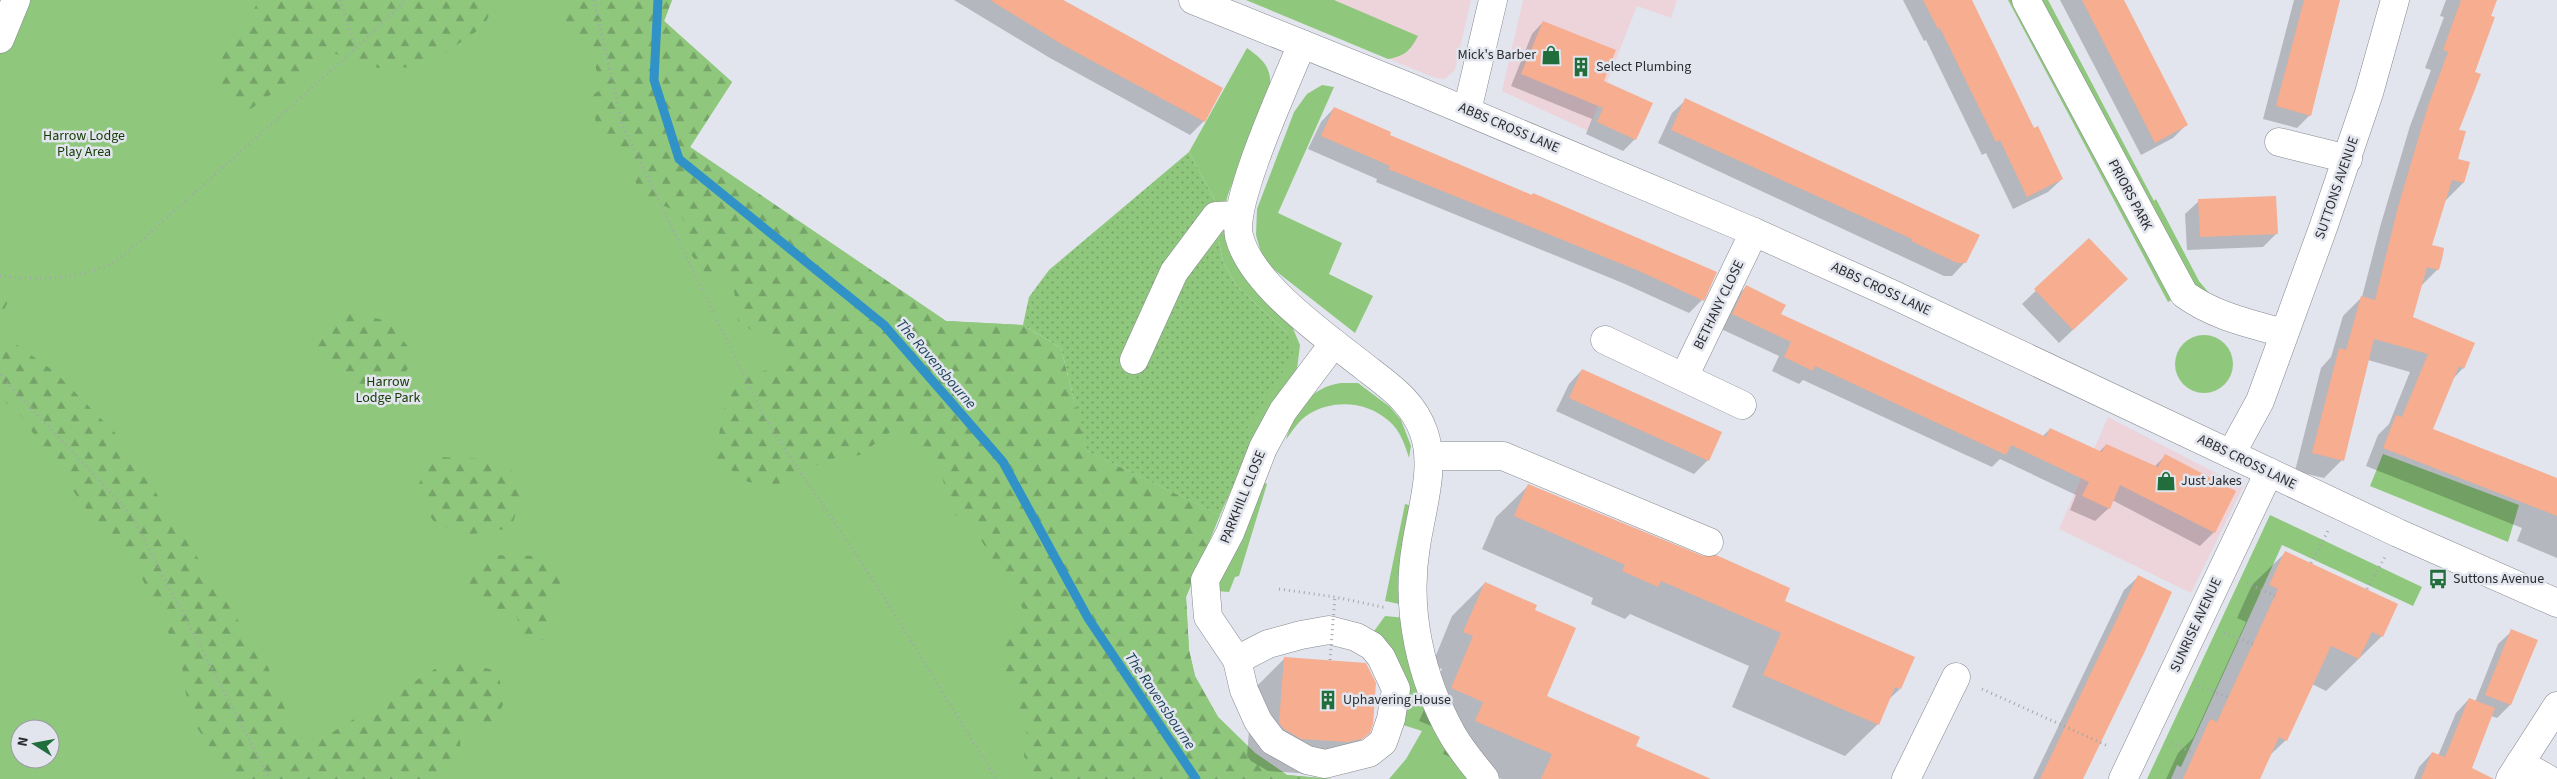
<svg xmlns="http://www.w3.org/2000/svg" width="2557" height="779" font-family="'Source Sans 3',sans-serif">
	<defs>
		<pattern id="forest-firs" width="22" height="20" patternUnits="userSpaceOnUse" patternTransform="scale(1.25)"><rect width="22" height="20" fill="#8fc87d"/><path d="M5 1l3.5 6h-7zM16 11l3.5 6h-7z" fill="#75a367"/></pattern>
		<pattern id="garden-dots" width="8" height="8" patternUnits="userSpaceOnUse" patternTransform="scale(1.25)"><rect width="8" height="8" fill="#8fc87d"/><path d="M2 2h.1M6 6h.1" fill="none" stroke="#75a367" stroke-width="1.8" stroke-linecap="round"/></pattern>
	</defs>
	<rect width="100%" height="100%" fill="#e2e5ed"/>
	<g fill="#edd4db">
		<path d="M1246 0H1471L1455 70 1445 79 1435 78Z"/>
		<path d="M1523 0H1677L1671 18 1637 6 1588 131 1502 91Z"/>
		<path d="M2108 417 2243 487 2191 593 2059 529Z"/>
	</g>
	<g fill="#8fc87d" fill-rule="evenodd">
		<path d="M0 0H672L664 21 732 82 690 147 946 321 1023 325 1077 405 1087 451 1220 515 1186 597 1189 650 1195 676 1218 717 1255 753 1287 775 1331 779H0ZM20 729H50V759H20Z"/>
		<path d="M1246 0H1334L1418 36C1410 51 1405 56 1388 59Z"/>
		<path d="M2008 0H2013L2173 299 2168 302Z"/>
		<path d="M2040 0H2048L2154 201 2156 199 2199 281 2209 293 2223 300 2198 292Z"/>
		<path d="M1247 48C1256 55 1266 61 1269 73 1278 104 1234 169 1226 202L1218 206 1189 152Z"/>
		<path d="M1322 85 1334 87 1278 213 1342 243 1329 274 1373 296 1355 333 1272 268 1261 253 1256 235 1257 209 1294 112 1307 94Z"/>
		<path d="M1216 225 1225 226 1289 319 1300 345 1297 369 1256 435 1246 429 1264 401 1287 333 1236 285 1223 262Z"/>
		<circle cx="2204" cy="364" r="29"/>
		<path d="M1341 383H1358L1390 407 1401 420 1411 446 1409 458C1405 445 1400 430 1389 421 1367 401 1333 399 1309 414 1299 420 1292 431 1286 440 1294 412 1310 387 1341 383Z"/>
		<path d="M2383 454 2519 505 2508 542 2370 486Z"/>
		<path d="M1261 481 1267 484 1239 576 1235 577 1229 592 1216 591 1221 574Z"/>
		<path d="M1405 504 1417 507 1404 605 1385 601Z"/>
		<path d="M2270 515 2422 587 2413 606 2282 545 2181 767 2177 765 2171 779H2147Z"/>
		<path d="M1385 616 1406 618 1477 779H1389L1406 759 1422 731 1403 725 1372 634Z"/>
	</g>
	<g fill="url(#forest-firs)">
		<path d="M260 0H496L484 26 425 67 378 68 330 52 249 110 211 84 224 53Z"/>
		<path d="M571 0H672L664 21 732 82 690 147 946 321 1023 325 1061 348 1087 451 1220 515 1186 597 1189 650 1195 676 1218 717 1255 753 1287 775 1331 779H1036L1024 756 1027 728 998 652 1023 609 975 530 952 513 941 473 909 432 897 427 860 455 830 459 776 485 748 482 714 458 724 410 735 377 797 364 798 350 767 341 738 321 734 291 736 278 705 273 689 252 688 230 680 213 642 196 618 144 596 125 592 95 602 89 595 65 571 33 562 14Z"/>
		<path d="M0 290 11 296 0 317Z"/>
		<path d="M346 311 387 321 415 355 394 394C353 389 340 386 314 352L319 331Z"/>
		<path d="M0 333 55 372 122 440 268 667 302 751 451 659 497 671 505 700 495 722H459L461 758 430 779H230L189 715 181 659 136 566 83 505 19 413 0 398Z"/>
		<path d="M439 457 504 460 524 489 511 528 467 535 435 523 415 494 423 474Z"/>
		<path d="M488 555 546 556 563 572 559 592 544 614 555 628 547 640H523L516 614 487 610 468 587 475 568Z"/>
	</g>
	<path fill="url(#garden-dots)" d="M1189 152 1218 206 1216 225 1223 262 1236 285 1287 333 1292 343 1293 356 1247 429 1256 435 1220 515 1087 451 1061 348 1023 325 1029 297 1049 270Z"/>
	<g fill="#0003">
		<path d="M954 0H1063L1221 89 1204 121 1190 135 1050 58Z"/>
		<path d="M1903 0H1968L2033 130 2062 179 2048 192 2013 209 1986 153 1982 155 1926 40 1924 41Z"/>
		<path d="M2060 0H2121L2186 125 2173 138 2141 155Z"/>
		<path d="M2294 0H2339L2310 115 2297 128 2263 119Z"/>
		<path d="M2446 0H2495L2458 130 2456 160 2463 183 2444 202 2430 246 2438 269 2420 287 2412 318 2463 368 2453 379 2431 430 2557 491V558L2517 541 2522 528 2366 466 2378 435 2389 424 2410 372 2368 360 2342 460 2324 478 2295 471 2321 368 2331 357 2343 316 2362 297 2380 227 2410 126 2431 70 2425 68 2444 17 2440 16Z"/>
		<path d="M1543 22 1602 81 1635 139 1623 151 1586 134 1592 119 1511 86 1532 34Z"/>
		<path d="M1686 100 1965 262 1952 276H1944L1658 143 1672 113Z"/>
		<path d="M1334 108 1388 136 1531 196 1533 194 1702 300 1689 313 1625 284 1376 182 1377 179 1308 149 1321 122Z"/>
		<path d="M2199 201 2276 234 2263 247 2187 250 2185 214Z"/>
		<path d="M2089 240 2113 292 2059 343 2022 304Z"/>
		<path d="M1746 287 1780 314 2042 437 2050 429 2099 452 2106 445 2154 467 2165 456 2235 492 2214 532 2200 546 2112 500 2109 508 2095 521 2070 510 2076 495 2000 459 1992 467 1803 380 1799 384 1772 371 1779 356 1719 328 1732 300Z"/>
		<path d="M1582 370 1708 460 1694 474 1556 411 1569 384Z"/>
		<path d="M1529 485 1783 601 1900 689 1887 701 1878 724 1845 756 1732 707 1749 666 1630 614 1625 619 1591 604 1593 598 1482 549 1496 517Z"/>
		<path d="M2285 553 2382 636 2326 691 2312 684 2286 740 2268 757 2258 779H2166L2178 753 2193 738 2246 622 2237 618 2252 585Z"/>
		<path d="M2138 577 2081 779H2033L2124 590Z"/>
		<path d="M1485 583 1533 611 1545 696 1634 746 1703 779H1502L1443 754 1451 734 1419 721 1442 669 1432 665 1452 616Z"/>
		<path d="M2512 631 2510 705 2497 718 2491 716 2451 779H2414L2419 767 2432 753 2438 756 2456 713 2469 699 2475 702 2498 644Z"/>
		<path d="M1285 658 1369 732 1336 765 1314 774 1268 771 1251 761 1247 756 1252 691Z"/>
	</g>
	<g fill="none" stroke-linecap="round" stroke-linejoin="round">
		<path stroke="#3192c8" stroke-width="9" d="M658 0 654 80 679 159 884 325 1003 462 1088 618 1196 779"/>
	</g>
	<g fill="#f6ad90">
		<path d="M990 0H1063L1223 88 1205 122 1063 45Z"/>
		<path d="M1923 0H1972L2034 128 2038 126 2063 179 2027 197 2000 140 1996 142 1940 28 1938 29Z"/>
		<path d="M2082 0H2124L2188 125 2155 143Z"/>
		<path d="M2304 0H2340L2311 116 2276 106Z"/>
		<path d="M2461 0H2497L2491 16 2495 17 2475 72 2481 74 2459 130 2466 131 2458 159 2470 162 2467 173 2464 183 2452 180 2432 245 2444 248 2442 259 2439 270 2427 267 2413 317 2475 343 2464 369 2459 366 2433 429 2557 478V516L2383 448 2396 415 2402 417 2428 354 2374 339 2344 461 2312 453 2339 348 2346 350 2361 296 2375 300 2398 207 2428 106 2448 52 2443 50Z"/>
		<path d="M1543 21 1616 50 1604 81 1653 103 1636 140 1597 122 1603 108 1521 74Z"/>
		<path d="M1685 98 1980 235 1966 263H1957L1911 241 1912 239 1671 130Z"/>
		<path d="M1334 107 1391 132 1390 135 1532 195 1533 193 1717 272 1704 301 1639 271 1388 169 1390 166 1321 136Z"/>
		<path d="M2276 196 2278 234 2200 237 2198 199Z"/>
		<path d="M2089 238 2128 279 2073 330 2034 289Z"/>
		<path d="M1746 285 1786 305 1781 314 2046 437 2050 428 2102 452 2106 444 2158 467 2165 454 2236 491 2215 533 2120 485 2110 509 2082 496 2089 482 2011 445 2006 455 1815 366 1813 371 1784 357 1791 342 1732 314Z"/>
		<path d="M1582 369 1722 432 1709 461 1569 398Z"/>
		<path d="M1528 484 1703 556 1716 555 1790 588 1785 601 1915 657 1901 689 1895 687 1879 725 1763 675 1781 633 1661 581 1658 587 1622 571 1625 565 1514 516Z"/>
		<path d="M2285 551 2398 604 2383 637 2372 632 2359 659 2331 646 2287 741 2279 737 2260 779H2183L2210 719 2217 722 2278 589 2269 585Z"/>
		<path d="M2138 575 2172 592 2145 651 2083 779H2040Z"/>
		<path d="M1485 582 1537 605 1535 610 1576 628 1547 696 1640 737 1636 746 1711 779H1541L1552 754 1475 721 1483 702 1451 688 1473 636 1463 632Z"/>
		<path d="M2511 629 2538 640 2511 705 2485 695Z"/>
		<path d="M1284 657 1366 663 1376 683 1373 724 1370 733 1362 739 1347 742 1301 739 1284 729 1279 723Z"/>
		<path d="M2469 698 2495 708 2472 768 2494 779H2421L2432 752 2445 757Z"/>
	</g>
	<g fill="none" stroke-linecap="round" stroke-linejoin="round">
		<defs>
			<g id="minor">
				<path d="M1193 0 1409 87 1754 232 1892 294 2398 533 2557 603"/>
				<path d="M2026 0 2184 294C2214 316 2248 323 2283 333"/>
				<path d="M0 39 16 0"/>
				<path d="M1302 44C1287 81 1231 202 1239 236 1251 285 1327 337 1366 368 1391 387 1414 403 1424 433 1436 468 1421 511 1416 546 1405 610 1421 679 1452 734 1461 750 1474 765 1485 779"/>
				<path d="M1467 111 1493 0"/>
				<path d="M2279 142 2348 159"/>
				<path d="M1605 340 1742 405"/>
				<path d="M1134 360 1174 272 1216 216 1238 215"/>
				<path d="M1684 377 1754 232"/>
				<path d="M2231 454 2260 401 2323 228 2369 93 2395 0"/>
				<path d="M1429 456H1503L1709 542"/>
				<path d="M1237 660 1268 644 1301 635 1329 630 1356 637 1372 646 1381 657 1396 689 1391 719 1383 742 1369 753 1325 764 1307 760 1273 741 1258 721 1244 690 1237 660 1208 617 1205 580 1230 533 1263 448 1283 411 1334 343"/>
				<path d="M2520 763 2548 779"/>
				<path d="M1906 779 1956 677"/>
				<path d="M2123 779 2269 472"/>
				<path d="M2510 779 2557 706"/>
			</g>
		</defs>
		<use href="#minor" stroke="#85888f" stroke-width="29"/>
		<g stroke="#a3a6ac" stroke-width="3" stroke-dasharray="1 4" stroke-linecap="butt">
			<path d="M340 0 356 48"/>
			<path d="M594 0 622 124 765 419 879 589 996 779"/>
			<path d="M0 276C37 280 78 280 112 263 123 257 133 246 143 239L356 48 406 0"/>
			<path d="M0 375 130 513 270 779"/>
			<path d="M2311 563 2328 531"/>
			<path d="M2247 583 2275 596"/>
			<path d="M1279 589 1335 597 1387 608"/>
			<path d="M2367 589 2385 557"/>
			<path d="M2224 633 2253 644"/>
			<path d="M2198 686 2228 697"/>
			<path d="M1982 689 2108 746"/>
			<path d="M2171 743 2194 753"/>
		</g>
		<use href="#minor" stroke="#fff" stroke-width="28"/>
		<path stroke="#a3a6ac" stroke-width="3" stroke-dasharray="1 4" stroke-linecap="butt" d="M1330 660 1335 597"/>
	</g>
	<defs>
		<symbol id="shop-bare" viewBox="-9 -9 18 18"><path d="M-5-2.5h2.3a2.7 3.5 0 0 1 5.4 0H5L5.5 6h-11ZM-1.5-2.5h3a1.5 2.3 0 0 0-3 0Z" fill="#216e3c" stroke="#e2e5ed" stroke-width="2.5" paint-order="stroke"/></symbol>
		<symbol id="building-bare" viewBox="-9 -9 18 18"><path d="M-4-6H4V6H1V3H-1V6H-4ZM-2.5-4.3h1.7v1.8h-1.7ZM.8-4.3h1.7v1.8H.8ZM-2.5-1h1.7V.8h-1.7ZM.8-1h1.7V.8H.8Z" fill="#216e3c" stroke="#e2e5ed" stroke-width="2.5" paint-order="stroke"/></symbol>
		<symbol id="bus-bare" viewBox="-9 -9 18 18"><path d="M-5-6H5V4H4V6H2V4H-2V6H-4V4H-5ZM-3.5-4V0h7V-4ZM-3.5 1.2v1.5H-2V1.2ZM2 1.2v1.5H3.5V1.2Z" fill="#216e3c" stroke="#e2e5ed" stroke-width="2.5" paint-order="stroke"/></symbol>
	</defs>
	<g fill-rule="evenodd">
		<use href="#shop-bare" x="1537" y="41" width="28" height="28"/>
		<use href="#building-bare" x="1567" y="53" width="28" height="28"/>
		<use href="#shop-bare" x="2152" y="467" width="28" height="28"/>
		<use href="#bus-bare" x="2424" y="565" width="28" height="28"/>
		<use href="#building-bare" x="1314" y="686" width="28" height="28"/>
	</g>
	<g text-anchor="middle" dominant-baseline="central" stroke-width="5" stroke-linejoin="round" paint-order="stroke">
		<g font-size="14" fill="#2b2c2f" stroke="#e2e5ed" text-anchor="start">
			<text x="1536" y="55" text-anchor="end">Mick's Barber</text>
			<text x="1596" y="67">Select Plumbing</text>
			<text x="2181" y="481">Just Jakes</text>
			<text x="2453" y="579">Suttons Avenue</text>
			<text x="1343" y="700">Uphavering House</text>
		</g>
		<g font-size="14" fill="#2b2c2f" stroke="#e2e5ed">
			<text transform="translate(1509 128) rotate(23)">ABBS CROSS LANE</text>
			<text transform="translate(2337 188) rotate(-71)">SUTTONS AVENUE</text>
			<text transform="translate(2130 195) rotate(62)">PRIORS PARK</text>
			<text transform="translate(1881 289) rotate(25)">ABBS CROSS LANE</text>
			<text transform="translate(1719 305) rotate(-64)">BETHANY CLOSE</text>
			<text transform="translate(2247 462) rotate(26)">ABBS CROSS LANE</text>
			<text transform="translate(1243 497) rotate(-68)">PARKHILL CLOSE</text>
			<text transform="translate(2196 625) rotate(-65)">SUNRISE AVENUE</text>
		</g>
		<g font-size="14" fill="#153a05" stroke="#e2e5ed">
			<text x="84" y="136">Harrow Lodge<tspan x="84" dy="16">Play Area</tspan></text>
			<text x="388" y="382">Harrow<tspan x="388" dy="16">Lodge Park</tspan></text>
		</g>
		<g font-size="15" font-style="italic" fill="#1a4259" stroke="#e2e5ed">
			<text transform="translate(936 364) rotate(49)">The Ravensbourne</text>
			<text transform="translate(1160 701) rotate(56)">The Ravensbourne</text>
		</g>
	</g>
	<g transform="translate(35 744) rotate(281)"><circle r="24" fill="#e2e5ed" stroke="#999ba1"/>
	<path d="M0-4L9 19L0 12L-9 19Z" fill="#216e3c"/>
	<text y="-8" font-size="14" font-weight="bold" text-anchor="middle" fill="#2b2c2f">N</text>
	</g>
</svg>
